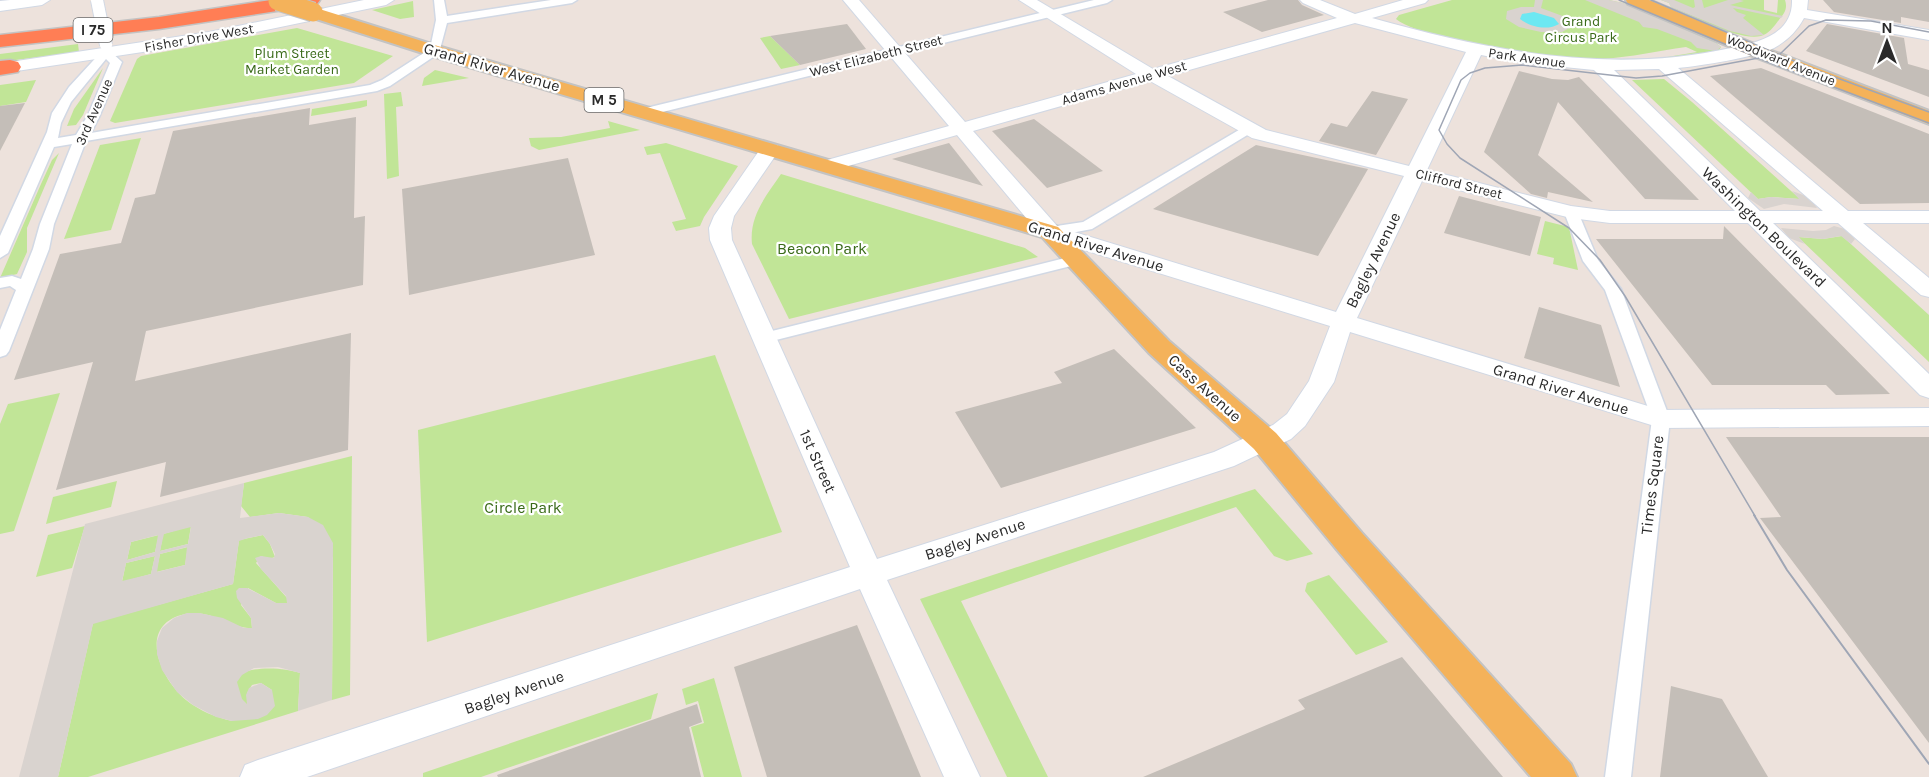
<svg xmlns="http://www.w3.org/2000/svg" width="1929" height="777" font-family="Karla,sans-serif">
	<rect width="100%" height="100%" fill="#ede2dc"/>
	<g fill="#c1e597">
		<path d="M1452 0H1609L1623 3 1716 43 1721 47 1719 50 1679 57 1649 60 1697 52 1686 47C1658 51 1631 57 1603 59 1564 61 1425 42 1396 19L1399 15Z"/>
		<path d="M1661 0H1764V10L1777 13 1778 0H1785C1788 9 1784 14 1778 21 1774 27 1768 34 1761 36 1737 41 1693 16 1671 7L1669 3Z"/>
		<path d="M413 1 414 17 400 19 372 10Z"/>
		<path d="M297 28 393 56 354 83 115 123 110 121 137 59 141 56Z"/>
		<path d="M770 36 800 65 781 69 760 38Z"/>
		<path d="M78 44 79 52 0 62V54Z"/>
		<path d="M103 68 83 115 76 125 67 126 74 109Z"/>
		<path d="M435 70 469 78 422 86 424 78Z"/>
		<path d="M1664 79 1692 102 1800 199 1771 197 1758 199 1632 80Z"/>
		<path d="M36 80 26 102 0 106V85Z"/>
		<path d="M401 92 403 106 396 107 399 176 387 179 384 94Z"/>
		<path d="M367 100V106L360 108 311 116 312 109Z"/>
		<path d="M608 121 640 130 539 150 531 146 529 138 561 137 610 128Z"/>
		<path d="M141 138 111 230 64 239 100 145Z"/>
		<path d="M666 143 738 166 704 217 700 226 676 231 672 222 686 219 660 153 647 155 644 147Z"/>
		<path d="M59 153 27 228V252L17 274 0 278 41 184 52 160Z"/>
		<path d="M781 174 1025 248 1038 257 789 319 752 244C749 216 766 196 781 174Z"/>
		<path d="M1545 221 1569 227 1578 270 1553 264 1554 258 1537 254Z"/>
		<path d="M1842 236 1929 315V362L1798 237 1823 239Z"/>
		<path d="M715 355 782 532 427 642 418 430Z"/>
		<path d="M60 393 14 531 0 534V424L8 404Z"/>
		<path d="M352 456 350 695 332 700 333 558 308 517 279 513 250 517 241 506 244 483Z"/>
		<path d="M117 481 111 507 46 524 53 497Z"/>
		<path d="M1255 489 1313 554 1287 561 1274 556 1236 507 961 601 1048 777H1007L920 599Z"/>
		<path d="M85 526 72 568 36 577 48 535Z"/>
		<path d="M191 526 188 544 160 551 163 534Z"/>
		<path d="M159 535 155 552 127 560 131 542Z"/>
		<path d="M263 535 270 544 275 557 269 559 261 556 256 563 288 599 287 603H276L248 588 241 605 251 618 252 628C229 628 210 608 185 614 136 625 160 678 186 700 200 711 215 717 232 721L272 690 261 683 252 685 247 693V705C208 665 275 664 300 673L298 711 88 777H58L93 623 233 584 239 540Z"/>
		<path d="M188 547 185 565 156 572 160 554Z"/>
		<path d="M155 556 151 574 122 582 126 563Z"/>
		<path d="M1329 575 1388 642 1356 655 1305 591 1307 583Z"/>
		<path d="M714 678 742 777H704L691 727 704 723 698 701 686 705 682 689Z"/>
		<path d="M658 693 651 719 481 777H423V773Z"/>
	</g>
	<g fill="#d9d3cf" fill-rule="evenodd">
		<path d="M1535 0H1543L1541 8 1568 18 1573 26 1562 32H1541L1519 27 1506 19 1507 11 1521 7H1534Z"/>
		<path d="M1585 0H1609L1623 3 1716 43 1721 47 1716 51 1697 48 1691 42 1657 29 1643 27 1639 22Z"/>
		<path d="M1661 0H1674L1693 8 1695 7 1694 0H1702L1704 8 1728 0H1740L1744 1 1730 5 1783 16 1781 18 1733 8 1737 12 1746 15 1743 18 1764 35 1751 36 1730 31 1671 7 1669 3Z"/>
		<path d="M1792 191 1809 197 1817 208 1784 204 1764 209 1748 198 1751 192 1758 199 1771 197 1799 199Z"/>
		<path d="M1834 226 1845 229 1855 239 1851 244 1841 236 1823 239 1799 237 1805 244 1789 238 1781 228 1813 231 1826 230Z"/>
		<path d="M244 483 240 518 279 513 308 517 323 525 333 543 332 700 298 711 300 673 278 667 254 668 242 675 237 682 242 699 247 704 246 695 249 688 261 683 272 690 275 706 267 715 258 719 232 721 216 717 193 705 177 692 162 670 157 654V641L162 628 174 618 187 613H199L223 618 244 628H252L251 618 237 598 236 591 239 588H247L276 603H287L286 596 261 569 255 558 261 556 274 558 275 554 270 544 263 535 248 538 239 541 233 584 93 624 58 777H19L85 524ZM191 527 188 544 160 551 164 534ZM158 535 155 552 127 560 131 542ZM187 547 185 565 157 572 160 554ZM155 556 151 574 122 581 126 563Z"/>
	</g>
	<path fill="#6ce8f2" d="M1534 12 1554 18 1559 24C1548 31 1530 27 1520 19L1522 14Z"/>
	<g fill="#c4beb8">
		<path d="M1268 0H1298L1302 5 1324 15 1262 32 1223 12Z"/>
		<path d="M1823 0H1929V22L1901 17V23L1834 12Z"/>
		<path d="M847 24 866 49 800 65 770 36Z"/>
		<path d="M1827 24 1904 38 1908 64 1929 70V97L1806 51Z"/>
		<path d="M1761 68 1929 134V203L1860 204 1710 76Z"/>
		<path d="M1519 71 1552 79 1568 80 1579 77 1699 200 1645 199 1558 102 1538 155 1593 202 1548 192 1547 198 1531 194 1484 152Z"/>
		<path d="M1372 91 1408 99 1376 155 1319 141 1331 123 1347 127Z"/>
		<path d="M25 103 0 151V106Z"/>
		<path d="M310 108 309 125 356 117 354 218 365 216 363 285 146 331 135 381 351 333 348 450 160 497 166 462 56 490 93 362 14 380 60 254 121 243 135 198 155 194 173 131Z"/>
		<path d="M1034 119 1103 171 1047 188 992 131Z"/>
		<path d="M949 143 983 186 892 159Z"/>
		<path d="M1256 145 1368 169 1318 256 1153 209Z"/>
		<path d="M568 158 595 255 409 295 402 189Z"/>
		<path d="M1459 196 1541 217 1530 256 1444 233Z"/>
		<path d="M1724 226 1890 394 1836 395 1826 385H1712L1596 239H1723Z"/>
		<path d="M1539 307 1601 325 1620 387 1524 358Z"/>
		<path d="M1114 349 1196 428 1001 488 955 412 1062 383 1054 372Z"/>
		<path d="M1726 437H1929V743L1760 518 1781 517Z"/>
		<path d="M857 625 921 777H767L734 667Z"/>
		<path d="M1402 657 1503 777H1143L1305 709 1298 700Z"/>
		<path d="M1671 686 1722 699 1768 777H1660Z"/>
		<path d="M697 704 702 722 689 727 701 777H498L497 775Z"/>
	</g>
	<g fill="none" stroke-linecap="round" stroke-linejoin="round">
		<defs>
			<g id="street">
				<path d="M434 0H444L447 16 551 0H577L572 3 447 23 439 53 390 86 377 91 86 141 54 224 49 249 9 351 6 355 0 357V330L16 290 10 286 0 288V278L12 276 21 279 33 249 40 224 72 144 54 147 8 253 0 258V236L47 132 52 113 69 87 102 51H110L122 62 100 115 91 133 370 85 382 80 430 49 436 20ZM106 59 110 63 88 115 76 135 58 138 61 123 71 102Z"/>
				<path d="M1094 0H1112L1107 3 646 116 640 112 646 108Z"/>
				<path d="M1249 124 1256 128 1254 131 1092 229 1050 237 1042 232 1050 227 1083 222Z"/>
				<path d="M1571 208 1578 212 1598 260 1621 289 1670 419 1631 777H1605L1652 419 1605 290 1583 261 1564 212Z"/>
				<path d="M1077 255 1083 257 1085 260 1083 263 764 343 758 342 755 338 758 334 764 333Z"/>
			</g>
			<g id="secondary">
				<path d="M10 0H50L42 5 0 11V1Z"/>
				<path d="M364 0H394L386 5 209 42 10 72 2 67 10 62 209 32Z"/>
				<path d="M843 0H859L965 122 1136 74 1019 0H1037L1153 69 1337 18 1303 3 1300 0H1320L1355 14 1403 0H1428L1425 3 1372 18C1490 51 1609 75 1731 48 1758 43 1793 34 1792 0H1808L1807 10 1929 30V40L1804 18C1797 31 1787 41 1774 48 1756 57 1700 66 1678 68L1848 211H1929V223H1863L1929 278V297L1921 295 1838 223H1773L1929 374V398L1920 395 1748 223H1610L1571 218 1422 181 1357 318 1661 410 1929 408V426L1661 428 1350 332 1334 382 1305 426 1291 439 1234 466 887 580 980 777H944L860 589 307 777H240L245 765 258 760 850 567 710 240 709 228 714 216 763 145H777L780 149 734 216 731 228 732 240 877 559 1214 452 1273 425 1287 414 1309 381 1330 326 1042 237 957 135 834 170H820L817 166 820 162 949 126ZM1355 23 1466 52 1409 166 1266 130 1168 76ZM1481 55 1523 63 1594 70 1735 211H1610L1571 206 1427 170ZM1659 69 1823 211H1760L1614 70ZM1150 81 1252 138 1404 176 1336 312 1058 227 973 131Z"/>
			</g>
			<g id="primary">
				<path d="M1626 0H1649L1759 46 1929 111V124L1747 54 1628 4Z"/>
				<path d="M313 7 441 47 1058 227 1169 341 1276 433 1362 533 1571 764 1577 777H1531L1338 551 1254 449 1149 353 1042 237 429 55 307 16 304 12 307 8Z"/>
			</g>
			<g id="highway">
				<path d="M271 0H320L317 4 310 6 159 29 0 47V35L159 17Z"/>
				<path d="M10 60 18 62 21 67 18 72 0 75V61Z"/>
			</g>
		</defs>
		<use href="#street" stroke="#d1d8e4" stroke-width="3"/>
		<use href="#secondary" stroke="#d1d8e4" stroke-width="2"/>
		<use href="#primary" stroke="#c3c3c3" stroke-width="4"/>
		<use href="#highway" stroke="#c3c3c3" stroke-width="3"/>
		<use href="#street" fill="#fff" fill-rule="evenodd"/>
		<use href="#secondary" fill="#fff" fill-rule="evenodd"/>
		<use href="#primary" fill="#f4b25a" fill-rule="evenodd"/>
		<use href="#highway" fill="#ff7e55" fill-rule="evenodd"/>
		<g stroke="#9fa6b5" stroke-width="1.5">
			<path d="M1619 0 1773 64 1929 123"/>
			<path d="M1651 0 1813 69 1929 112"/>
			<path d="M1755 516 1625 296 1600 260 1569 228 1460 158 1447 144 1439 130 1461 80 1470 73 1485 68 1522 65 1636 78 1662 76 1780 54 1809 26 1826 20 1871 21 1929 32"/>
		</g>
		<path stroke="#9fa6b5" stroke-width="2" d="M1754 515 1787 570 1929 764"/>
		<defs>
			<path id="street-bridge" d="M97 0 106 45"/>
			<path id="primary-bridge" d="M278 1 313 12"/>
		</defs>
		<use href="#street-bridge" stroke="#d1d8e4" stroke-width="14" stroke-linecap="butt"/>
		<use href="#primary-bridge" stroke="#c3c3c3" stroke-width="21" stroke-linecap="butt"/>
		<use href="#street-bridge" stroke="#fff" stroke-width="12"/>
		<use href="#primary-bridge" stroke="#f4b25a" stroke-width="19"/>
	</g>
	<g text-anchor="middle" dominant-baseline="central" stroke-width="4.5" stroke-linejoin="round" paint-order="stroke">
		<g font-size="14" fill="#396a18" stroke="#fff">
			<text x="1581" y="21">Grand<tspan x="1581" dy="16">Circus Park</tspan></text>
			<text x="292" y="53">Plum Street<tspan x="292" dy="16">Market Garden</tspan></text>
		</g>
		<g font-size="14" fill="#2a2a2a" stroke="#fff">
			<text transform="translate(199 38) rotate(-10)">Fisher Drive West</text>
			<text transform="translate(876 56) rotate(-14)">West Elizabeth Street</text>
			<text transform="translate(1527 58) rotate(8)">Park Avenue</text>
			<text transform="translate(1781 60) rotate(22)">Woodward Avenue</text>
			<text transform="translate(1124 83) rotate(-16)">Adams Avenue West</text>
			<text transform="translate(94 112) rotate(-66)">3rd Avenue</text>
			<text transform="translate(1459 184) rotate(14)">Clifford Street</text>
		</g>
		<g fill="#fff" stroke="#6a6a6a" stroke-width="1.5">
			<rect x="73.5" y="18" width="39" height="24" rx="4.5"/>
			<rect x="584.5" y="88" width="39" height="24" rx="4.5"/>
		</g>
		<g font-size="15" font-weight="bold" fill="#2a2a2a">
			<text x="93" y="30">I 75</text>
			<text x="604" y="100">M 5</text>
		</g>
		<g font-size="16" fill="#2a2a2a" stroke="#fff">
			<text transform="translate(492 67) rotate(16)">Grand River Avenue</text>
			<text transform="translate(1764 227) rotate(44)">Washington Boulevard</text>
			<text transform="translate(1096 246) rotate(17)">Grand River Avenue</text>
			<text transform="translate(1373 260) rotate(-64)">Bagley Avenue</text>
			<text transform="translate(1205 388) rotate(42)">Cass Avenue</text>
			<text transform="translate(1561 389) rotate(17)">Grand River Avenue</text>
			<text transform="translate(818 461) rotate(66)">1st Street</text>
			<text transform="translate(1652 485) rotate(-83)">Times Square</text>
			<text transform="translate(975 539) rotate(-18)">Bagley Avenue</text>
			<text transform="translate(514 692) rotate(-19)">Bagley Avenue</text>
		</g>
		<g font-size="16" fill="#396a18" stroke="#fff">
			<text x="822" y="248">Beacon Park</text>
			<text x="523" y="507">Circle Park</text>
		</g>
	</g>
	<g transform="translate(1887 42)" stroke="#ffffff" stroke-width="4.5" paint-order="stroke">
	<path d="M0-4.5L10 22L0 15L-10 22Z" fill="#2a2a2a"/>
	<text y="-9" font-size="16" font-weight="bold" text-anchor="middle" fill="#2a2a2a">N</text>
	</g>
</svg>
